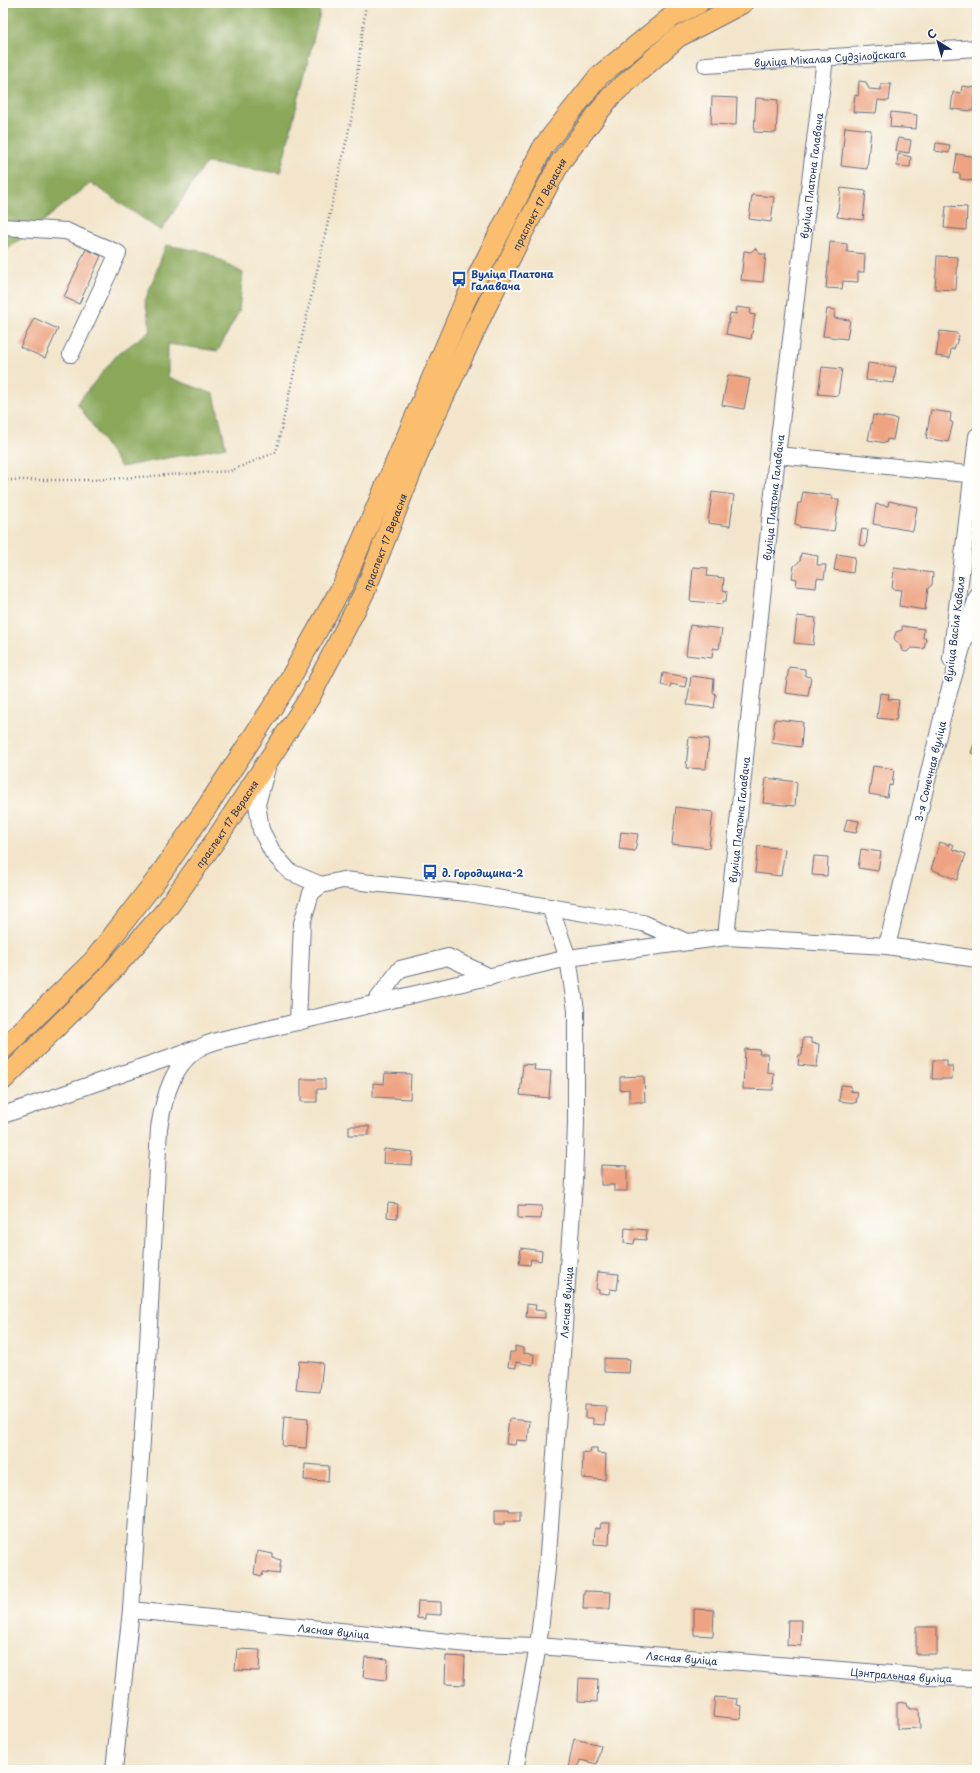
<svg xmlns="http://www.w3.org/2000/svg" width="980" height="1773" font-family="'Playpen Sans',sans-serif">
	<rect width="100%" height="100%" fill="#fdfcf7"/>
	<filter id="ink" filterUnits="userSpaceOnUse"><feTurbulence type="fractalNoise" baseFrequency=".025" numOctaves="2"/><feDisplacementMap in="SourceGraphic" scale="8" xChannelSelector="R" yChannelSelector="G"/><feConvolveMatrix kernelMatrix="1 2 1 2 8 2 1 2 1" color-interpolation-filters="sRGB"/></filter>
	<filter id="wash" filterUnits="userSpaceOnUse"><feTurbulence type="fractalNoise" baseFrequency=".012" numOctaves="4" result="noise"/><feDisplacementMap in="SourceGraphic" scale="16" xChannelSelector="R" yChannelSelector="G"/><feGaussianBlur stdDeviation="0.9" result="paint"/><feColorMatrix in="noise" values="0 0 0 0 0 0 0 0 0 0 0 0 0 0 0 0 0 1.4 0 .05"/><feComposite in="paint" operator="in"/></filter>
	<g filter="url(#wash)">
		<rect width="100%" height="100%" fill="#f2e5cb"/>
		<g fill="#8aa75a" stroke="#526b5c">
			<path d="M3 3H316L320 13 280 173 206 163 161 231 91 183 3 253Z"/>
			<path d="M166 245 205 252 243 273 239 311 218 351 168 344V377L214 394 226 447 121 467 77 403 117 355 151 330 145 301Z"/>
		</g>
		<g id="blocks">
			<g fill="#eea482">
				<path d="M859 81 866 82 869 89 881 90V84H891L889 101 878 100 876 113 853 112 855 95 858 96Z"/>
				<path d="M962 86 977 88V98H974L973 111 951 109 953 92 961 93Z"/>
				<path d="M712 97 737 98 736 125 711 124Z"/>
				<path d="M756 98 778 100 776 133 754 132Z"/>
				<path d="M891 112 917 115 916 129 890 127Z"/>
				<path d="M845 127 871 130 867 169 841 166Z"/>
				<path d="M898 138 911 140 909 153 896 151Z"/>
				<path d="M936 143 950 145 949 153 935 151Z"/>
				<path d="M898 154 911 157 910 167 897 166Z"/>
				<path d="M957 154 977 157V174L975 181 960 179V174L954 173Z"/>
				<path d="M841 188 866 191 863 220 837 217Z"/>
				<path d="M752 195 774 197 771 222 749 219Z"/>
				<path d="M946 206 967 207 966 230 944 228Z"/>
				<path d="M830 242 847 244V252L865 254 864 272H858V282L843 281 842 289 826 288Z"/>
				<path d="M755 248 760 254H766L763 282 741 280 744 251 751 252Z"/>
				<path d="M86 249 101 256 79 304 64 297Z"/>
				<path d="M937 256 958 257 956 290 935 289Z"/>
				<path d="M737 307 751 309 750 314 755 315 751 339 726 334 730 313 736 314Z"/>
				<path d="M827 309 835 310 834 318 850 320 847 339 823 336Z"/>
				<path d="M34 318 58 329 45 358 20 347Z"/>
				<path d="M940 331 956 333 959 336 954 349H951L950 358 936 356Z"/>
				<path d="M868 363 896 367 894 383 866 380Z"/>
				<path d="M822 367 842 369 838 396 818 394Z"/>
				<path d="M728 375 750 379 744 409 722 405Z"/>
				<path d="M931 410 951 413 950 421 953 423 948 442 926 438Z"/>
				<path d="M873 415 897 419 893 440 887 439 886 443 868 440Z"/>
				<path d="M712 492 734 495 730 526 708 523Z"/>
				<path d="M803 492 832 496V499L839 500 834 531 799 527V525L795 524 798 503H801Z"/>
				<path d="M889 501 917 507 913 531 873 524 876 504 888 506Z"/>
				<path d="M862 529 868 530 866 546 859 545Z"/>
				<path d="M801 553 818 556 817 565H826L824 579 817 578 816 588 796 586 797 579 792 578 794 566 800 561Z"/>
				<path d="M837 554 855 557 853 573 834 570Z"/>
				<path d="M693 567 708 568 707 576 724 578 723 590 727 591 726 601H723L722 604 690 601Z"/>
				<path d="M894 568 933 573 932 585 928 588 925 610 899 606 901 590 892 589Z"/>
				<path d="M797 616 816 618 813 645 794 643Z"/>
				<path d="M690 625 722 629 719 649 713 648 712 658 686 655Z"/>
				<path d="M902 626 924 629 923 638H926L924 649 911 648 907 652 902 651 900 644 894 639 896 632 902 630Z"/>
				<path d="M789 667 805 669V676L811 677 808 696 785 693Z"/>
				<path d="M663 673 687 677 685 687 671 684 670 687 661 685Z"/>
				<path d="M691 676 714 679 713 692 716 695 714 708 687 705Z"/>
				<path d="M880 693 889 694 888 699 899 700 896 720 877 718Z"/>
				<path d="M775 719 803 722 801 747 772 743Z"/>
				<path d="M689 737 709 739 706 769 686 768Z"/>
				<path d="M976 738 977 739V755L971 753Z"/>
				<path d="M873 766 894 769 892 786 889 785 887 797 869 794Z"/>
				<path d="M766 778 797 782 795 806 763 803Z"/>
				<path d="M676 807 713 812 709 848 672 844Z"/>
				<path d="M847 819 859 821 856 833 844 831Z"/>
				<path d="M621 832 638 834 635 851 619 849Z"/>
				<path d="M940 842 949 845V843L954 845 952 849 966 854 957 880 931 869Z"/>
				<path d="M758 846 785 849 781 876 755 873Z"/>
				<path d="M861 849 881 852 878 871 858 868Z"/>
				<path d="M814 856 828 857 827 876 812 875Z"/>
				<path d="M803 1038H811V1043L819 1044 817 1067 798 1065 799 1055H802Z"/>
				<path d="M745 1049 760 1050 759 1054H768L767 1072 774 1073 773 1090 743 1089Z"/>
				<path d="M933 1060H947V1066H953L952 1079H932Z"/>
				<path d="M523 1064 535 1065 534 1070 551 1071 549 1098 520 1095Z"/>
				<path d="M385 1073 411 1074 410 1099 373 1097V1083L384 1084Z"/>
				<path d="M644 1076 645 1102H629V1089L620 1090V1077Z"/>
				<path d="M301 1079H325V1089H317V1102H301Z"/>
				<path d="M841 1085 851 1086 850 1091 858 1092 856 1103 839 1101Z"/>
				<rect x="349" y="1126" width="20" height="9"/>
				<path d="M384 1149 413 1152 412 1165 383 1163Z"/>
				<path d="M601 1165 627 1166V1191H614V1185H601Z"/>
				<path d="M388 1203 398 1204 397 1218 387 1217Z"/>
				<path d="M518 1205 542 1206 541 1219 518 1218Z"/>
				<path d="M625 1228 647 1230 646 1240 635 1239 634 1244 624 1243Z"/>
				<path d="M521 1248 542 1251 541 1261 531 1259 530 1265 519 1264Z"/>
				<path d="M598 1272 619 1274 617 1290 610 1289 609 1294 599 1293V1290L596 1289Z"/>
				<path d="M527 1304 536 1305 535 1310 545 1311V1318L526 1317Z"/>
				<path d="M515 1346 523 1348V1353L534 1354 533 1365 516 1362V1368L508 1367 510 1352H515Z"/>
				<path d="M604 1358 630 1359 629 1373 604 1372Z"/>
				<path d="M299 1361 323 1363 320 1392 296 1390Z"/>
				<path d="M585 1405 606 1406 605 1425 593 1424V1418H585Z"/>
				<path d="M284 1417 308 1419 306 1448 282 1446Z"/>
				<path d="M509 1419 530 1421 528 1441 516 1440 515 1445 506 1444Z"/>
				<path d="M591 1448H597V1453L606 1454 605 1480 582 1478 583 1452 590 1453Z"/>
				<path d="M305 1464 329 1466 328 1481 304 1480Z"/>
				<path d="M495 1509H509V1511H520V1521H505V1524H495Z"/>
				<path d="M601 1523H610L609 1545 594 1544 595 1528 600 1529Z"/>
				<path d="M257 1551 273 1554V1558L281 1560 279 1574 263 1572 262 1576 254 1574Z"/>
				<path d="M584 1591 611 1592 610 1609H583Z"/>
				<path d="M418 1601 441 1602V1615L425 1614V1619L417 1618Z"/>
				<path d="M694 1609 714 1610 713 1636 694 1635Z"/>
				<path d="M788 1620H802L801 1646 787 1645Z"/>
				<rect x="916" y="1627" width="21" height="27"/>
				<path d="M237 1649 260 1650 259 1671 235 1670Z"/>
				<path d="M446 1656 465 1657 464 1685 445 1684Z"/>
				<path d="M365 1657 388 1659 386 1680 363 1677Z"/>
				<path d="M579 1678 598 1679 597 1702 578 1701Z"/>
				<path d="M715 1697 738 1699 737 1705 742 1706 741 1719 713 1716Z"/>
				<path d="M906 1702 907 1707H910V1709H919L920 1728 897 1729V1703Z"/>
				<path d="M574 1739 601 1745 597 1764 580 1760 577 1770 568 1768Z"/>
			</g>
		</g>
	</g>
	<g filter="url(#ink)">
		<use href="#blocks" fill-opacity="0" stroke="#666f84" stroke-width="1"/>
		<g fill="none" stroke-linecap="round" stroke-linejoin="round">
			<defs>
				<g id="minor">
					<path id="s1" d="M706 65 977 48"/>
					<path d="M3 227 66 231 118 253 71 354"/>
					<path d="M777 455 977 475"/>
					<path d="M951 659 977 436"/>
					<path d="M267 768 257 804 261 830 273 853 290 872 321 885"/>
					<path id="s2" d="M726 937 777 455 825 58"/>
					<path id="s3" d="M887 946 946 702 977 597"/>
					<path d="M374 1004 400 969 448 957 490 977"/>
					<path d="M298 1022 302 923 311 893 321 885 343 880 467 893 643 923 687 942"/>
					<path d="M3 1115 194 1049"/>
					<path id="s4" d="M131 1610 469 1644 538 1646 929 1677 977 1678"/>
					<path d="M114 1770 131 1610 147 1363 159 1128C164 1097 173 1061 203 1046 215 1040 229 1038 242 1035L568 958 726 937 887 946 977 959"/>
					<path id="s5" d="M515 1770 538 1646 547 1569 574 1182 576 1123V1010L568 958 550 907"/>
				</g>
				<g id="major">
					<path d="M3 1049 94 960 157 879 207 807 283 691 343 585 465 301 543 147 599 76 670 18 699 3"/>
					<path id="s6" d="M3 1080 105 979 166 910 217 838 310 697 365 591 424 439 483 313 525 228 561 161 611 96 678 37 743 3"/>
				</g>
			</defs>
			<use href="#minor" stroke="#666f84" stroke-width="18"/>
			<use href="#major" stroke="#666f84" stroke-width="22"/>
			<path stroke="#666f84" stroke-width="2.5" stroke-dasharray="1 3" stroke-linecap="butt" d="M3 480H91L230 471 276 452 352 116 366 3"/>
			<use href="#minor" stroke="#fff" stroke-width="16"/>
			<use href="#major" stroke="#fbbe6e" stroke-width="20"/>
		</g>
	</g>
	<defs>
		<symbol id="bus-bare" viewBox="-9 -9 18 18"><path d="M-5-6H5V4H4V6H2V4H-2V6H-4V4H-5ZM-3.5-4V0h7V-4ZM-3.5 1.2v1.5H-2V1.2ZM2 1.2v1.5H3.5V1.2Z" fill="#1a4fb4" stroke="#fdfcf7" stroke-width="2.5" paint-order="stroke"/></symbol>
	</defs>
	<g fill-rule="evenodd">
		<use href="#bus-bare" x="448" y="268" width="22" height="22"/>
		<use href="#bus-bare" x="419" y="861" width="22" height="22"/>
	</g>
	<g text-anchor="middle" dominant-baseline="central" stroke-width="4" stroke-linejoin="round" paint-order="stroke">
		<g font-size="10" fill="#1b2f5e" stroke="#fdfcf7">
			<text stroke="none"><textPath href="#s1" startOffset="124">вуліца Мікалая Судзілоўскага</textPath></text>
			<text stroke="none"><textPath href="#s2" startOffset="766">вуліца Платона Галавача</textPath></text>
			<text stroke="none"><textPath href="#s6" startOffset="1037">праспект 17 Верасня</textPath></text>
			<text stroke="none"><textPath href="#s2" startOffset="442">вуліца Платона Галавача</textPath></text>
			<text stroke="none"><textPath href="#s6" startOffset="665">праспект 17 Верасня</textPath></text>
			<text transform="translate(954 629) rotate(-83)">вуліца Васіля Каваля</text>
			<text stroke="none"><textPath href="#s3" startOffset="180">3-я Сонечная вуліца</textPath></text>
			<text stroke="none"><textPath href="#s2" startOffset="118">вуліца Платона Галавача</textPath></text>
			<text stroke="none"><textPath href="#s6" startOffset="341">праспект 17 Верасня</textPath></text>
			<text stroke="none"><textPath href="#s5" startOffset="471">Лясная вуліца</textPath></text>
			<text stroke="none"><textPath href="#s4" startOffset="204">Лясная вуліца</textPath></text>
			<text stroke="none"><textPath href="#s4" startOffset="553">Лясная вуліца</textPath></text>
			<text stroke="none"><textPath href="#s4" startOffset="773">Цэнтральная вуліца</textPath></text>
		</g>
		<g font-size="10" font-weight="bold" fill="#164399" stroke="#fdfcf7" text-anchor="start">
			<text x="471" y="273">Вуліца Платона<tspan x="471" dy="12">Галавача</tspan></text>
			<text x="442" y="872">д. Городщина-2</text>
		</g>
	</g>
	<rect width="980" height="1773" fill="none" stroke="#fdfcf7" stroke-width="16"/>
	<g transform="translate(938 42) rotate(323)" stroke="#fdfcf7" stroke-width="3" paint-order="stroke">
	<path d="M0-3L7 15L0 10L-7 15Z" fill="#1b2f5e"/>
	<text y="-6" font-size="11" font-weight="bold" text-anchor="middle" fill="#1b2f5e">С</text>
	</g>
</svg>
